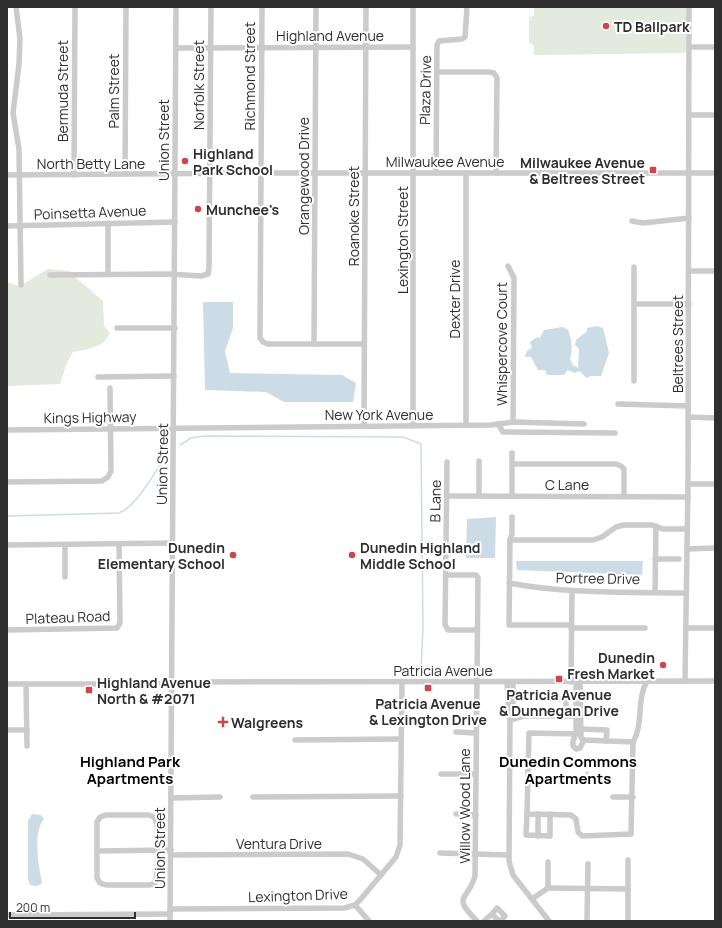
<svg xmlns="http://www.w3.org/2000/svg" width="722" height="928" font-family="Manrope,sans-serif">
	<rect width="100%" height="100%" fill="#fff"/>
	<g fill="#e4eade">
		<path d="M534 7H687L686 53 534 55V46L529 42V17L534 16Z"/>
		<path d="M48 269 69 271 71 273H48V277H75L103 301 104 326 110 333C104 348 87 349 73 352L66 365 60 384 7 386V282L23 287V284Z"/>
	</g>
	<g fill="#ccdce7">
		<path d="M203 302H233V328L225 351 230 373 342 375 356 383 353 402H284L266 392 205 390Z"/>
		<path d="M597 326 603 328 609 353 601 376H590L587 378 579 371 575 373 568 370 564 375H547L545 370H538L531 357H525L527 351 532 348 530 342 537 337 540 338 544 330 563 327 568 330C572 340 573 349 570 359L573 365 578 368 579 349 575 345 576 340 587 331V328Z"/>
		<path d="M496 517 495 558H466L467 519Z"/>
		<path d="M516 561H643L642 575 517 570Z"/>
		<path d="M588 771 593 781 585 785 583 782 587 776 585 772Z"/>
		<path d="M32 814 41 815 44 819C32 833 39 867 42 883L37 886 30 885 28 880V821Z"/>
	</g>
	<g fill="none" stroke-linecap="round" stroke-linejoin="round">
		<g stroke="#ccdce7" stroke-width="1.5">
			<path d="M180 445 191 438 205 436 403 437 421 444 423 628 421 668"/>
			<path d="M7 516 119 513C139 505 153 472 168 455"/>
			<path d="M423 554H432"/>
		</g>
		<g stroke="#cbcbcb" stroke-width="5.5">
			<path d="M16 7 20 39 19 64 13 113 19 149 21 285"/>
			<path d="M262 7 260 338 263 342 268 344H364"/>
			<path d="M689 47H715"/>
			<path d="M176 48 413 47"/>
			<path d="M437 72H489L494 73 497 78 496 173"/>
			<path d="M689 115H715"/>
			<path d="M436 173 437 45 439 41 462 39 465 37 467 7"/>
			<path d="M125 174 126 7"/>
			<path d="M7 175 261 173H715"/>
			<path d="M74 175 75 7"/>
			<path d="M632 221 643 223 689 218"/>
			<path d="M108 223V274"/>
			<path d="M7 226 175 222"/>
			<path d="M508 266 514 278 513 422"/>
			<path d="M689 271H715"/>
			<path d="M50 275 169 274 201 276 208 274 209 268 211 7"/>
			<path d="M634 304H689"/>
			<path d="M117 328H175"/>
			<path d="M314 344 316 7"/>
			<path d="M98 377 174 376"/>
			<path d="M634 381V267"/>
			<path d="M618 404 688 406"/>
			<path d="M688 417 715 418"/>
			<path d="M498 424 503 432 615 433"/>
			<path d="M466 425V173"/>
			<path d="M364 426 366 7"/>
			<path d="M413 426V7"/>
			<path d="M7 430 491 425 513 422 584 424"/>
			<path d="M479 461V495"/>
			<path d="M447 462 445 625 448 630H477"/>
			<path d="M512 464H616L621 466 624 469V496"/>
			<path d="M7 482 102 481 108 477 111 471 110 388"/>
			<path d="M688 484H715"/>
			<path d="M512 495V453"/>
			<path d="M447 496 688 497"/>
			<path d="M512 517V534L510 540 509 625H571"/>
			<path d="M510 540H593L602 537 616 527 624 525H652L663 529H687"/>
			<path d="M7 545 173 543"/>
			<path d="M65 545V577"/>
			<path d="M687 549 715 548"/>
			<path d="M655 559H679"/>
			<path d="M446 575H476L478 578 475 876C468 901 451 895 477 921"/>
			<path d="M509 583C567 594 627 592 686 593"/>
			<path d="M655 592 656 526"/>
			<path d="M571 628H645"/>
			<path d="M686 628H715"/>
			<path d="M7 630 117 628 120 623 119 544"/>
			<path d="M685 681 688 484 689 7"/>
			<path d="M507 682 509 716"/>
			<path d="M513 682V709L510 720 509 861 513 875 549 921"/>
			<path d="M571 682 572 591"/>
			<path d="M576 682V733L573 741V746L576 749 580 748 584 740"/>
			<path d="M580 682 581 738 584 740 633 742"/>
			<path d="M7 684H159L184 682 715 681"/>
			<path d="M26 684 27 746"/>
			<path d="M552 699H566V716"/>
			<path d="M510 720 524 716H579"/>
			<path d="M580 729 607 730 606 741"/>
			<path d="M7 730H27"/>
			<path d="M456 732 476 733"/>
			<path d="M580 734 529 733 527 814 571 815 576 819 578 832 582 836 631 834 633 742C644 724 636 700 647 681"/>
			<path d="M295 740 401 739"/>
			<path d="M441 774H476"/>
			<path d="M253 797 401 796"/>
			<path d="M613 797H633"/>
			<path d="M171 798 220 797"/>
			<path d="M456 814 476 815"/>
			<path d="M527 814 526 835 550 836V814"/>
			<path d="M106 815H149C152 816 155 817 156 821 159 828 158 876 155 883L150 885H106L100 883 97 878V822L100 817Z"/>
			<path d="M538 836V814"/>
			<path d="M97 851 171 850"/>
			<path d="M440 853 508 855"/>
			<path d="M171 855 348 854 363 859 381 875"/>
			<path d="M548 888 628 889"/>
			<path d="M548 888V862"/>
			<path d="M532 899 548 888"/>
			<path d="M355 905 369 921"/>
			<path d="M170 909 344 908 355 905 360 900 396 857 400 845 402 682"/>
			<path d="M7 915 170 914"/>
			<path d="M170 921 176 7"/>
			<path d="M484 921 492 914"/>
			<path d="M499 921 492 914 497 908 505 916 500 921"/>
			<path d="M587 921 588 864"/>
			<path d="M628 921V860"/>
		</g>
	</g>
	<g fill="#d0454c" stroke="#fff" stroke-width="1.5">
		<circle cx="606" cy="26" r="4"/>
		<circle cx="185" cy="161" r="4"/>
		<rect x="649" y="166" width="8" height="8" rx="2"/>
		<circle cx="198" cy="209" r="4"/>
		<circle cx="233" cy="555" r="4"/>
		<circle cx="352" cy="555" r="4"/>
		<circle cx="663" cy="665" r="4"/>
		<rect x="555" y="675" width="8" height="8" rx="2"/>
		<rect x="424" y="684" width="8" height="8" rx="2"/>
		<rect x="85" y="686" width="8" height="8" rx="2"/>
		<path d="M221 716h4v4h4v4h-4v4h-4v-4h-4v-4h4z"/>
	</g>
	<g text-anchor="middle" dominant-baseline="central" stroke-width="4" stroke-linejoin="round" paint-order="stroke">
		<g font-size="14" font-weight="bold" fill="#2e2e2e" stroke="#fff" text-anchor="start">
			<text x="614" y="26">TD Ballpark</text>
			<text x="193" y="153">Highland<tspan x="193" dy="16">Park School</tspan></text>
			<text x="645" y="162" text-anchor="end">Milwaukee Avenue<tspan x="645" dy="16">&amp; Beltrees Street</tspan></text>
			<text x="206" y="209">Munchee's</text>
			<text x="225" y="547" text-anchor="end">Dunedin<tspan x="225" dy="16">Elementary School</tspan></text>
			<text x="360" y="547">Dunedin Highland<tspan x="360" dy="16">Middle School</tspan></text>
			<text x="655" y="657" text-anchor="end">Dunedin<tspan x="655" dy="16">Fresh Market</tspan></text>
			<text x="97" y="682">Highland Avenue<tspan x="97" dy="16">North &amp; #2071</tspan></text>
			<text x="559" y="694" text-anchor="middle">Patricia Avenue<tspan x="559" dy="16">&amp; Dunnegan Drive</tspan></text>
			<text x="428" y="703" text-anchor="middle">Patricia Avenue<tspan x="428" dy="16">&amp; Lexington Drive</tspan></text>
			<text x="231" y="722">Walgreens</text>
		</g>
		<g font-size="14" fill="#2e2e2e" stroke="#fff">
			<text x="330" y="35">Highland Avenue</text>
			<text transform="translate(249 76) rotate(-90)">Richmond Street</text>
			<text transform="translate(198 85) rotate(-90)">Norfolk Street</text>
			<text transform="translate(425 90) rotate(-89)">Plaza Drive</text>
			<text transform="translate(62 91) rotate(-90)">Bermuda Street</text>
			<text transform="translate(113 91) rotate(-90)">Palm Street</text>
			<text transform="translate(163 140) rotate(-90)">Union Street</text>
			<text x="445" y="161">Milwaukee Avenue</text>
			<text x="91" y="163">North Betty Lane</text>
			<text transform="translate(303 176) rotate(-90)">Orangewood Drive</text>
			<text transform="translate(90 212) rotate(-2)">Poinsetta Avenue</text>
			<text transform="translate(353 216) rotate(-90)">Roanoke Street</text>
			<text transform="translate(402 240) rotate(-90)">Lexington Street</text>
			<text transform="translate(454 299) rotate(-90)">Dexter Drive</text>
			<text transform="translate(501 344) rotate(-90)">Whispercove Court</text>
			<text transform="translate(677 344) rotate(-90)">Beltrees Street</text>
			<text x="379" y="414">New York Avenue</text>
			<text transform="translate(90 417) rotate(-1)">Kings Highway</text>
			<text transform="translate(162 464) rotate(-89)">Union Street</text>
			<text x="567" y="484">C Lane</text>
			<text transform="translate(435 501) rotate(-89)">B Lane</text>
			<text transform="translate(598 578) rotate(1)">Portree Drive</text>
			<text transform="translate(68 617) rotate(-2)">Plateau Road</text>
			<text x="443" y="670">Patricia Avenue</text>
			<text transform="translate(464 806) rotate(-90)">Willow Wood Lane</text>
			<text x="279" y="843">Ventura Drive</text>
			<text transform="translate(159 848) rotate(-90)">Union Street</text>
			<text transform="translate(298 895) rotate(-2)">Lexington Drive</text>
		</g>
		<g font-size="15" font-weight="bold" fill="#000" stroke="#fff">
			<text x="130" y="761">Highland Park<tspan x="130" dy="17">Apartments</tspan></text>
			<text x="568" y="761">Dunedin Commons<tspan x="568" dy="17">Apartments</tspan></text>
		</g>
	</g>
	<rect width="722" height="928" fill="none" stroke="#2e2e2e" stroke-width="16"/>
	<path d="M10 912v6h125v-6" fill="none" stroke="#2e2e2e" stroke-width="2"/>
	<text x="16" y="912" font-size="12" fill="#2e2e2e" stroke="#ffffff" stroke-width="3" paint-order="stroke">200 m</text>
</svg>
